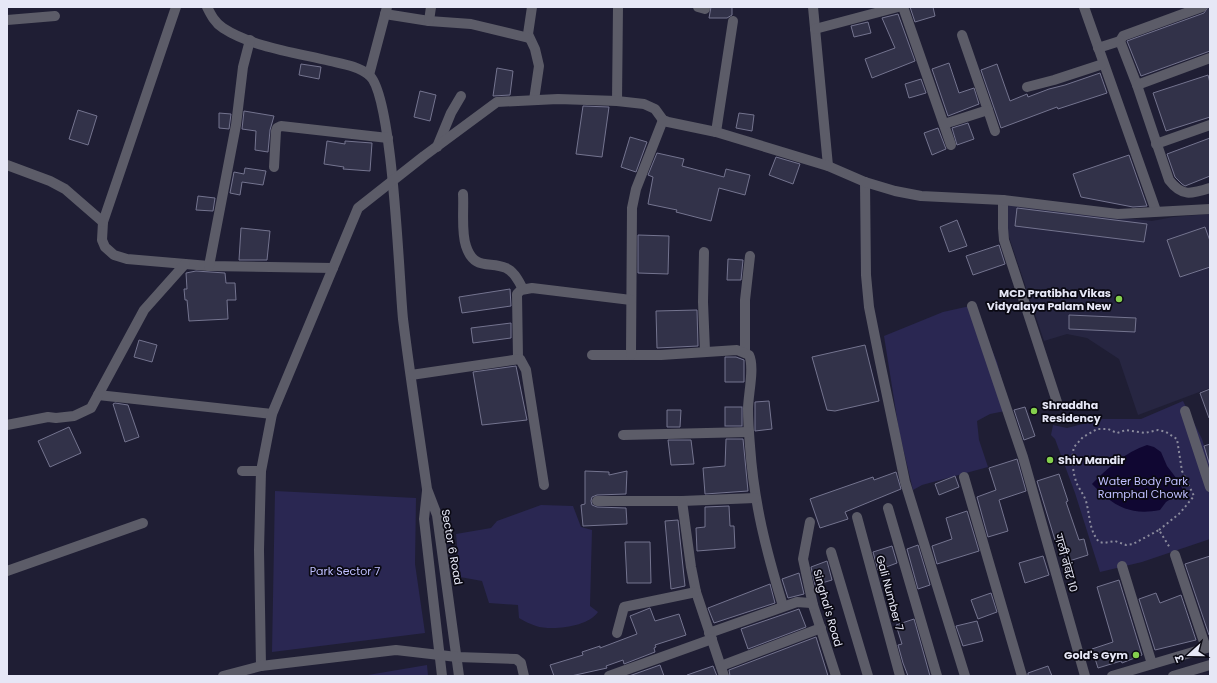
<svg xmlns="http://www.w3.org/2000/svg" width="1217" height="683" font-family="Poppins,'Noto Sans Devanagari',sans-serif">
	<rect width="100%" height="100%" fill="#1f1e34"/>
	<path fill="#272642" d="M1007 204 1152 221 1173 217 1210 214V388L1138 415 1119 359 1087 338 1067 334 1044 341 1008 234Z"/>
	<g fill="#2a2752">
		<path d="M970 306 974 307 997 362 1010 410 990 414 977 421 979 440 988 467 922 485 913 490 899 431 884 336 943 312Z"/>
		<path d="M1183 401 1202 439 1210 465V539L1142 562 1100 572 1075 493 1055 439 1051 435 1053 425 1067 428 1102 419H1141Z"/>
		<path d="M275 491 416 498 415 564 425 633 272 652Z"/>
		<path d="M541 505 573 506 581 527 592 530 590 606 598 612C588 627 552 631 536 626 530 624 524 621 519 618L518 605 489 603 482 581 460 577 456 534 491 528 497 521Z"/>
		<path d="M427 665 428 676H362Z"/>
	</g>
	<path fill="#100732" d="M1147 445 1154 447 1161 452 1167 466 1180 483 1183 491 1166 502 1160 510C1129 516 1112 505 1092 484 1107 468 1126 452 1147 445Z"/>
	<g fill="#323249" stroke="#74748f">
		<path d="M711 7H732V15L727 18H709Z"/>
		<path d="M910 7H933L935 16 915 22Z"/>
		<path d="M1208 7H1210V51L1141 76 1127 41 1204 13Z"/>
		<path d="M898 14 915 61 872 78 865 59 895 48 882 18Z"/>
		<path d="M868 22 871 33 854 37 851 26Z"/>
		<path d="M949 63 959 93 974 88 979 104 948 116 932 69Z"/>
		<path d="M301 64 321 67 319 79 299 75Z"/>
		<path d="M997 64 1010 101 1027 94 1028 97 1049 89 1065 85 1100 73 1107 93 1058 109 1057 107 1001 128 981 70Z"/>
		<path d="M497 68 513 71 510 95 493 96Z"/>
		<path d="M1208 75 1210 83V117L1166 131 1153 93Z"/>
		<path d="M921 79 926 93 909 98 905 84Z"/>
		<path d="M420 91 436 95 430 121 414 117Z"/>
		<path d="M583 106 609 107 602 157 576 154Z"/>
		<path d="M78 110 97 116 88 145 69 139Z"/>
		<path d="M244 111 274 116 270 130 268 152 255 150 256 131 242 129Z"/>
		<path d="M219 113 231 114 229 129 219 128Z"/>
		<path d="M739 113 754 115 752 131 736 128Z"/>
		<path d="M968 123 974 139 957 145 952 128Z"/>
		<path d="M938 128 946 149 932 155 924 133Z"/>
		<path d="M630 137 647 142 636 172 621 167Z"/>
		<path d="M1210 138V176L1185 186 1182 184 1175 177 1167 154Z"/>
		<path d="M327 141 345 144V141L372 143 370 171 343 169 344 167 324 164Z"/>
		<path d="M657 153 684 159 682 166 724 177 726 169 750 175 745 195 719 188 711 221 676 212 677 210 648 204 653 177 648 175Z"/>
		<path d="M1129 155 1147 206 1133 207 1081 197 1073 174Z"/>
		<path d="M776 157 800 164 793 184 769 175Z"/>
		<path d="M245 168 266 171 263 185 242 182 240 195 230 193 234 172 244 174Z"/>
		<path d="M198 196 215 198 213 211 196 210Z"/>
		<path d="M1017 208 1147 224 1144 242 1015 226Z"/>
		<path d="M957 220 967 246 949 252 940 227Z"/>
		<path d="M1205 227 1210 241V267L1180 277 1167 240Z"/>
		<path d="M241 228 270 231 267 260H239Z"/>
		<path d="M638 235 669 236 668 274 638 273Z"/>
		<path d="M999 245 1005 264 973 275 966 256Z"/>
		<path d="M728 259 743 260 741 280H727Z"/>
		<path d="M196 271 225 273 226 283H235L236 300H227L228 319 189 321 187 300H185L184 289H187L186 273Z"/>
		<path d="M510 289 511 306 462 313 459 297Z"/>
		<path d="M697 310 698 346 657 348 656 311Z"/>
		<path d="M1069 315 1136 318 1135 332 1069 329Z"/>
		<path d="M511 323V338L473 343 471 328Z"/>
		<path d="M139 340 157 345 152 362 134 357Z"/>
		<path d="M865 345 879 401 835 411 827 410 812 357Z"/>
		<path d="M725 357H736L744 360V382H725Z"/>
		<path d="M516 366 527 420 482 425 473 372Z"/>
		<path d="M1210 389V418H1209L1200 393Z"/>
		<path d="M769 401 772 429 755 431V402Z"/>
		<path d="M115 403 128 405 139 437 125 442 113 404Z"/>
		<rect x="725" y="407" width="17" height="19"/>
		<path d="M1025 407 1035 436 1024 440 1014 410Z"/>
		<path d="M667 410H681L680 427H667Z"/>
		<path d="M69 427 81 453 50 467 38 441Z"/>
		<path d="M726 439H743L748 491 705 494 703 468 725 466Z"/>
		<path d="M668 440H691L694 464 671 465Z"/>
		<path d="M1210 444V466L1204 446Z"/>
		<path d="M1017 459 1026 491 999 500 1008 531 988 537 977 497 996 490 989 468Z"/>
		<path d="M585 471 609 472V475L627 471 626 494 597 495 592 497 591 501 592 505 597 507 626 508 627 524 583 526 581 505 585 504Z"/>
		<path d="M896 472 901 489 845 512 848 519 820 528 810 499 873 477 874 480Z"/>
		<path d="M1059 474 1068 501 1066 502 1079 540 1084 539 1088 555 1066 562 1059 538 1055 540 1037 481Z"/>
		<path d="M955 476 959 487 939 495 935 484Z"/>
		<path d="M729 506 730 526H734L735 548 697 551 696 528 705 527V507Z"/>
		<path d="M967 511 979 551 937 564 932 546 952 539 946 518Z"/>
		<path d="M678 520 685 586 671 589 665 521Z"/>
		<path d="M625 542H650L651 583H627Z"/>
		<path d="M918 545 930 585 918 589 907 549Z"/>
		<path d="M892 546 897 563 878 570 873 552Z"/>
		<path d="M1043 556 1049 575 1025 583 1019 563Z"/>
		<path d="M1210 556V635H1209L1185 564Z"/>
		<path d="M827 561 832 580 815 585 811 567Z"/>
		<path d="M799 573 804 594 788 598 782 579Z"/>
		<path d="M1119 580 1142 655 1122 663 1121 661 1098 668 1092 649 1113 642 1097 587Z"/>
		<path d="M770 584 775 603 714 623 708 608Z"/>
		<path d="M991 593 997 612 978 619 971 600Z"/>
		<path d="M1156 593 1160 603 1181 595 1196 640 1155 650 1139 599Z"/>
		<path d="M650 608 655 621 679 614 686 635 655 645 656 647 654 648 655 652 624 664 623 660 606 666 607 668 571 676H554L550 665 583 655 582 652 600 646V648L637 634 630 616Z"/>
		<path d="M799 609 806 627 748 649 741 629Z"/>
		<path d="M914 619 930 676H908L903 663 898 645 902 644 896 625Z"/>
		<path d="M977 621 983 641 963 646 956 626Z"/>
		<path d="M816 637 828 676H730L729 670Z"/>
		<path d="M660 665 664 676H629Z"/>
		<path d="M713 666 717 676H687V675Z"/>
		<path d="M1048 666 1052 676H1028V673Z"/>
	</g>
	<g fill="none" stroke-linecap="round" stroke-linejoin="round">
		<path stroke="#8b8b9d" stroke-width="2" stroke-dasharray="2 3" stroke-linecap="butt" d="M1159 530 1180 513 1194 496 1182 471 1177 439 1166 432 1158 430 1145 433 1126 430 1117 433 1108 429H1097L1083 437 1074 447C1071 459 1073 474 1077 484 1080 490 1084 495 1086 501 1090 516 1089 530 1099 542L1104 543 1115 541 1126 545 1133 544 1159 530 1170 548"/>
		<g stroke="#5c5c68" stroke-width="10">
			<path d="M176 7 103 222 102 240 105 247 114 255 127 259 209 266 333 268"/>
			<path d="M207 7C211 15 215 23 223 28 252 47 297 53 330 61 343 64 358 66 369 75 393 94 399 280 403 319 410 376 419 433 427 489L437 515 459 676"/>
			<path d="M532 7 528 34 535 49 539 66 534 100"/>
			<path d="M698 7 705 9"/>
			<path d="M813 7 828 166"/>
			<path d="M903 7 951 145"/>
			<path d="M1084 7 1156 211"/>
			<path d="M1202 7 1123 36 1120 41 1137 85 1169 180C1182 197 1191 194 1210 188"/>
			<path d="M385 14 429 21 471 24 529 38"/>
			<path d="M7 20 55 16"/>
			<path d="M429 21 431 7"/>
			<path d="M815 29 898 7"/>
			<path d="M962 35 988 110"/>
			<path d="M1098 48 1120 41"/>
			<path d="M369 75 387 7"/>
			<path d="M1137 85 1210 58"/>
			<path d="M1027 87 1054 80 1103 64"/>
			<path d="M617 101 618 7"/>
			<path d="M944 124 988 110 995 131"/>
			<path d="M716 132 733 21"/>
			<path d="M1156 144 1210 125"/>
			<path d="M437 147 451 113 461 96"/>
			<path d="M7 165 50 181 65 189 103 222"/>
			<path d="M274 167 276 131 277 128 281 126 388 138"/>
			<path d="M865 182 866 275 869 307 880 362 905 482 965 676"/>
			<path d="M463 194C464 209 461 232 466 246 474 271 490 261 506 268 514 271 519 282 523 289"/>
			<path d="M1003 200V228L1004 240 1057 402"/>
			<path d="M704 252 703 302 705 351"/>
			<path d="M209 266 236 125 243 67 250 40"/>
			<path d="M972 306 1023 457 1085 676"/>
			<path d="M745 352V300L750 256"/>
			<path d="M592 355H661L737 350 749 355C755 367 748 395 748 409 748 421 749 434 750 446 754 504 766 550 783 606"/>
			<path d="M631 355 632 208 636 189 663 120"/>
			<path d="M518 358 517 294 521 290 532 288 631 300"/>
			<path d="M411 375 520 359 526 370 544 485"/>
			<path d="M98 395 272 414"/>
			<path d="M1185 411 1210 487"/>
			<path d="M7 425 48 417 56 418 74 416 91 408 144 310 185 264"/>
			<path d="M623 435 749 432"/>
			<path d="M242 471H261"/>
			<path d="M964 477 1022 676"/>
			<path d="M427 491 424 519 442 676"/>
			<path d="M597 501H682L755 498"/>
			<path d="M682 501 691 567 696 592 724 676"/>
			<path d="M888 508 937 676"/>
			<path d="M857 517 900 676"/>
			<path d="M810 522 803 559 813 605 836 676"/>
			<path d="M831 552 868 676"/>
			<path d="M1175 555 1206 648"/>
			<path d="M1122 566 1152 664"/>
			<path d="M7 571 143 523"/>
			<path d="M617 633 624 607 696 592"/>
			<path d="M709 633 797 602 811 603 813 605"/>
			<path d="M261 666 259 550 261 471 272 414 358 208 424 156 497 102 558 99 617 101 644 104 655 109 663 120 668 122 716 132 828 166 865 182 895 191 921 196 1003 200 1118 214 1210 209"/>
			<path d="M721 666 821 628"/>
			<path d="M223 676 261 666 396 650 457 657 516 659 521 663 524 676"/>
			<path d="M609 676 712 639"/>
			<path d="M1112 676 1210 647"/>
			<path d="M1173 676 1210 665"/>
		</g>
	</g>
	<g fill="#84d04d" stroke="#0a0913" stroke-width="1.5">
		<circle cx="1119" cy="299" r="4"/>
		<circle cx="1034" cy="411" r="4"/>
		<circle cx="1050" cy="460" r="4"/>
		<circle cx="1136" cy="655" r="4"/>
	</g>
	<g text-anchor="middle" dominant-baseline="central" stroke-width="3.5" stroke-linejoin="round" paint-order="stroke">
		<g font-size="11" font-weight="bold" fill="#e6e7f6" stroke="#0a0913" text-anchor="end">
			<text x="1111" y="293">MCD Pratibha Vikas<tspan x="1111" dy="13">Vidyalaya Palam New</tspan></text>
			<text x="1042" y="405" text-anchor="start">Shraddha<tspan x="1042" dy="13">Residency</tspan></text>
			<text x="1058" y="460" text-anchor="start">Shiv Mandir</text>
			<text x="1128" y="655">Gold's Gym</text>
		</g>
		<g font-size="11" fill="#bfbfff" stroke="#0a0913">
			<text x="1143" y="481">Water Body Park<tspan x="1143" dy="13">Ramphal Chowk</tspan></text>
			<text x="345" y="571">Park Sector 7</text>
		</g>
		<g font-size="11" fill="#e6e7f6" stroke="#0a0913">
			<text transform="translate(452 547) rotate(80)">Sector 6 Road</text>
			<text transform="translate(1066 563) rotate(74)">गली नंबर १०</text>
			<text transform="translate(890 593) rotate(75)">Gali Number 7</text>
			<text transform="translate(828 608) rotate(74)">Singhal's Road</text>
		</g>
	</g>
	<rect width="1217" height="683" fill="none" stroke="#e6e7f6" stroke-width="16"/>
	<g transform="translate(1189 655) rotate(249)" stroke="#0a0913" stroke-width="3" paint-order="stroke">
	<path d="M0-3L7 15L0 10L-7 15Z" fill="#e6e7f6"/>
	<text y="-6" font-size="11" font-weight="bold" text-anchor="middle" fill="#e6e7f6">उ</text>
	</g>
</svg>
